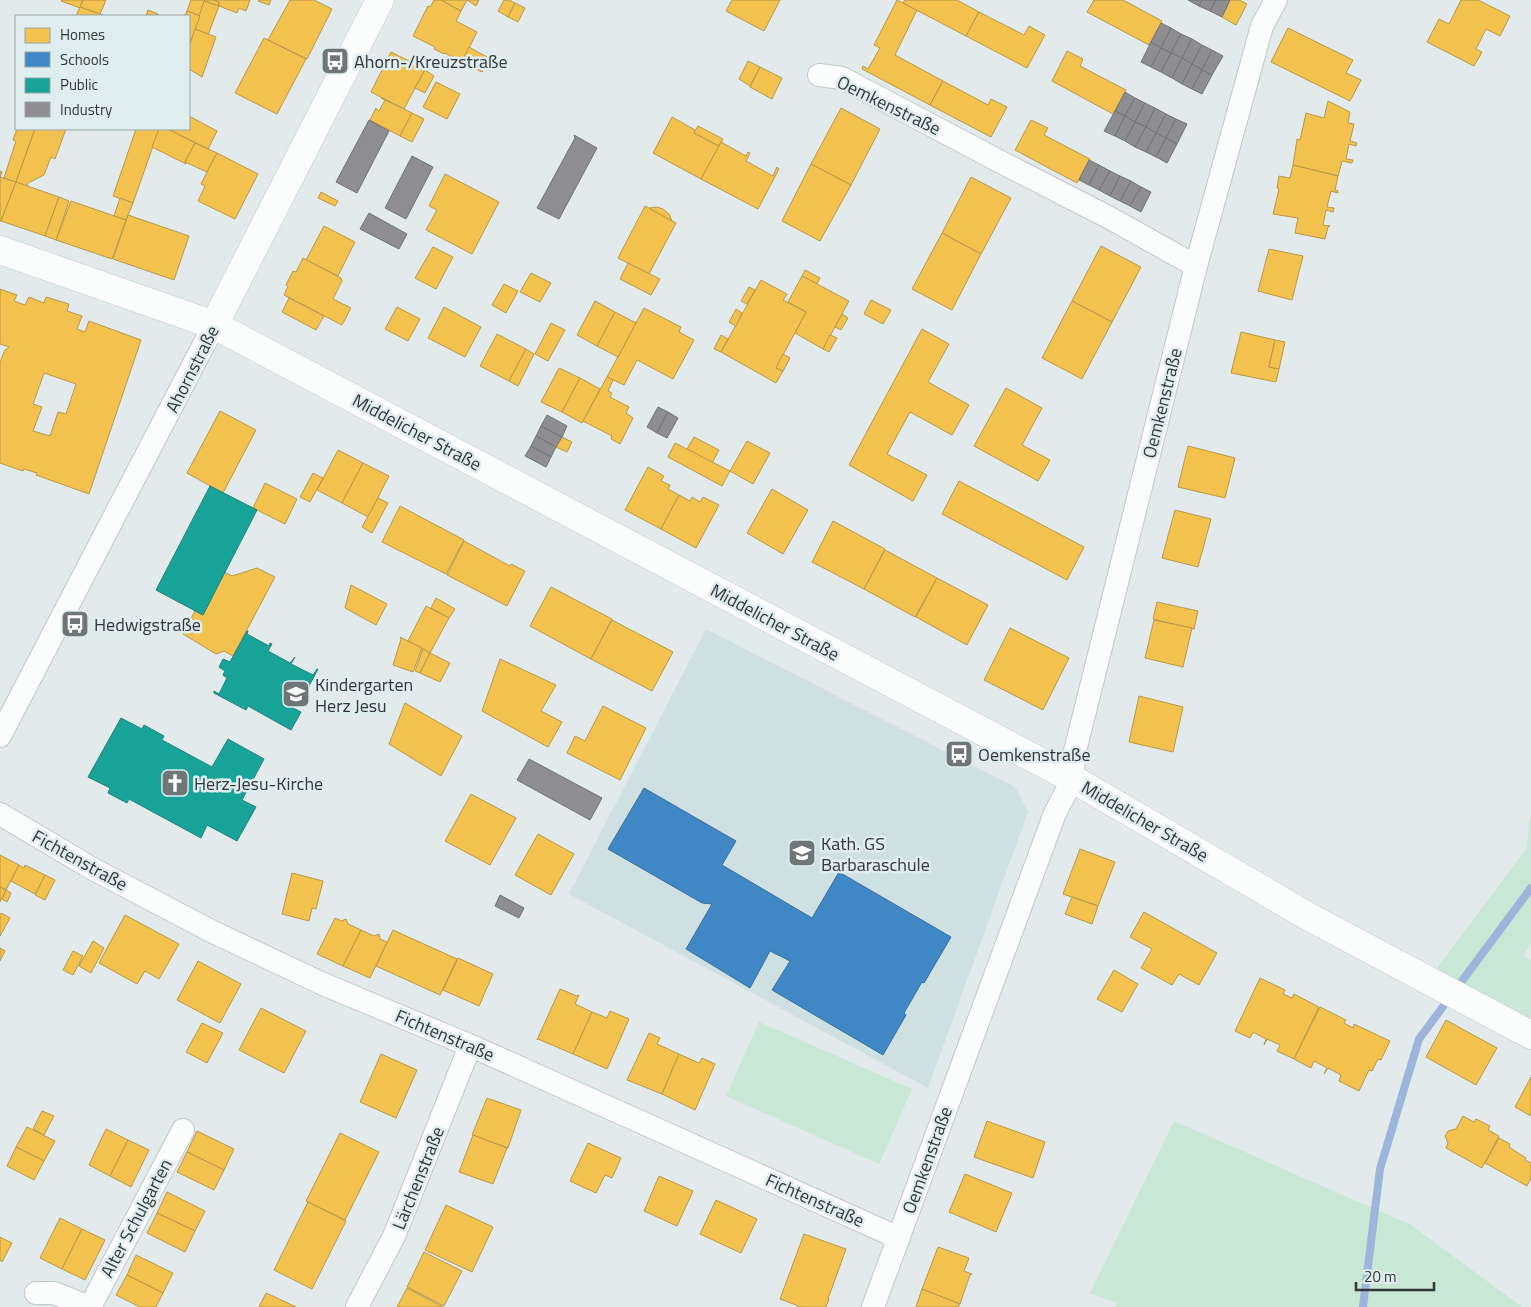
<svg xmlns="http://www.w3.org/2000/svg" width="1531" height="1307" font-family="'Titillium Web',sans-serif">
	<rect width="100%" height="100%" fill="#e2eaec"/>
	<path fill="#cfe0e3" d="M706 629 1015 787 1028 812 928 1088 569 894Z"/>
	<g fill="#c8e7d4">
		<path d="M1531 814V943L1523 956 1531 960V1035L1429 979 1526 849Z"/>
		<path d="M759 1022 912 1089 879 1164 726 1096Z"/>
		<path d="M1174 1121 1411 1225 1522 1307H1116L1117 1303 1090 1293Z"/>
	</g>
	<g fill="#f2c14e" stroke="#b89847" fill-rule="evenodd">
		<path d="M62 0H83L80 8 61 1Z"/>
		<path d="M83 0H106L100 14 80 7Z"/>
		<path d="M191 0H205L200 16 187 11Z"/>
		<path d="M205 0H214L219 2 218 6 204 1Z"/>
		<path d="M214 0H250L246 11 239 8 237 13 219 6V2Z"/>
		<path d="M259 0H271L269 5 258 1Z"/>
		<path d="M290 0H314L332 9 307 59 268 40Z"/>
		<path d="M434 0H441L461 11 456 21 477 32 462 62 445 53 444 54 434 49 435 47 413 36 428 6 430 7Z"/>
		<path d="M441 0H479L476 6 467 0 461 11Z"/>
		<path d="M504 0H509L515 3 508 17 498 11Z"/>
		<path d="M732 0H780L764 31 726 11Z"/>
		<path d="M897 0 917 10 895 55 943 81 930 105 862 69 863 66 868 69 880 48 874 45Z"/>
		<path d="M905 0H957L979 12 966 36 903 3Z"/>
		<path d="M1094 0H1123L1162 21 1149 45 1087 12Z"/>
		<path d="M1230 0H1239L1247 4 1236 25 1222 17Z"/>
		<path d="M1461 0H1478L1510 16 1500 36 1486 29 1476 49 1482 52 1474 66 1427 42 1439 19 1449 24Z"/>
		<path d="M204 1 219 6 208 35 195 29Z"/>
		<path d="M515 3 525 8 518 22 508 17Z"/>
		<path d="M80 7 100 14 105 16H76Z"/>
		<path d="M148 10 158 14 157 16H146Z"/>
		<path d="M187 11 200 16 190 44 189 16H185Z"/>
		<path d="M979 12 1024 35 1029 26 1045 35 1027 68 966 36Z"/>
		<path d="M1288 28 1353 60 1346 73 1361 80 1350 101 1271 62Z"/>
		<path d="M195 29 216 37 202 77 189 69V47Z"/>
		<path d="M264 38 306 59 277 114 235 93Z"/>
		<path d="M469 47 487 57 480 70 483 71 482 72 462 62Z"/>
		<path d="M1067 51 1083 59 1080 66 1126 90 1113 114 1052 81Z"/>
		<path d="M391 52 425 69 404 109 371 92Z"/>
		<path d="M748 61 760 67 750 86 739 79Z"/>
		<path d="M760 67 782 78 772 99 750 87Z"/>
		<path d="M425 70 434 76 425 93 415 88Z"/>
		<path d="M943 81 988 105 991 99 1007 107 991 137 930 105Z"/>
		<path d="M436 82 460 94 447 119 423 107Z"/>
		<path d="M381 98 412 113 400 136 370 120 376 108 377 110 379 111 385 100Z"/>
		<path d="M1328 101 1350 112 1348 123 1354 124 1350 141 1357 143 1356 146 1349 144 1346 159 1353 160 1352 163 1342 161 1338 176 1293 165 1297 139 1300 140 1306 113 1324 118Z"/>
		<path d="M841 108 880 129 851 185 811 164Z"/>
		<path d="M412 113 424 119 412 142 400 136Z"/>
		<path d="M189 116 217 131 208 149 168 129H189Z"/>
		<path d="M672 117 695 130 694 133 719 146 701 179 653 153Z"/>
		<path d="M1031 120 1048 128 1044 135 1090 159 1077 183 1015 150Z"/>
		<path d="M698 126 723 139 719 146 694 133Z"/>
		<path d="M17 129H35L16 182 4 178 16 141 13 140Z"/>
		<path d="M35 129H66L55 159 51 157 44 175 28 183 27 186 16 182Z"/>
		<path d="M136 129H159L133 203 113 196Z"/>
		<path d="M159 129H168L195 143 185 162 186 164 152 147Z"/>
		<path d="M721 142 746 156 748 152 750 153 746 161 773 176 777 167 779 169 758 209 701 179Z"/>
		<path d="M195 143 217 153 207 172 185 162Z"/>
		<path d="M217 153 258 174 235 219 198 201 205 186 201 184Z"/>
		<path d="M811 164 851 185 820 241 782 221Z"/>
		<path d="M1293 165 1338 176 1335 190 1338 191V193L1331 191 1327 207 1334 208 1333 212 1326 210 1323 225 1330 226 1328 227 1325 239 1295 233 1298 218 1273 214 1279 189 1277 188 1279 176 1290 178Z"/>
		<path d="M0 171 2 172 0 177 16 182 1 221H0Z"/>
		<path d="M445 174 499 202 472 254 426 230 437 210 429 206Z"/>
		<path d="M971 177 1011 198 981 254 942 233Z"/>
		<path d="M16 182 59 197 45 236 1 221Z"/>
		<path d="M321 192 338 201 335 206 318 198Z"/>
		<path d="M59 197 69 201 56 240 45 236Z"/>
		<path d="M120 198 133 203 126 220 114 216Z"/>
		<path d="M71 201 126 220 112 259 56 240Z"/>
		<path d="M645 206 676 223 649 274 618 258Z"/>
		<path d="M657 207 663 209 669 214 672 221 649 208Z"/>
		<path d="M128 215 189 236 174 280 113 259Z"/>
		<path d="M324 226 355 242 338 276 306 260Z"/>
		<path d="M942 233 981 254 952 310 912 289Z"/>
		<path d="M1101 246 1141 267 1112 322 1072 301Z"/>
		<path d="M433 247 453 257 436 289 415 278Z"/>
		<path d="M1269 249 1303 256 1292 300 1258 291Z"/>
		<path d="M303 258 341 278 342 281 333 299 351 308 342 325 284 295 288 286 286 285 293 271 296 272Z"/>
		<path d="M628 263 660 279 651 295 620 279Z"/>
		<path d="M805 270 820 278 817 284 802 276Z"/>
		<path d="M531 273 551 283 540 302 520 292Z"/>
		<path d="M802 276 849 301 823 349 795 333 806 312 788 302Z"/>
		<path d="M761 280 787 294 783 300 806 312 776 368 783 371 776 383 721 352Z"/>
		<path d="M504 284 518 291 506 313 492 305Z"/>
		<path d="M749 287 755 290 747 304 741 301Z"/>
		<path d="M0 289 17 295 14 301 25 305 29 297 44 303 46 297 69 304 67 311 82 316 77 329 85 332 89 321 141 340 89 494 36 475 37 473 24 469 23 471 0 463V362L5 350 9 347 0 344ZM44 373 76 384 66 414 58 412 50 436 33 431 42 407 33 404Z"/>
		<path d="M289 298 324 316 316 330 282 312Z"/>
		<path d="M871 300 891 310 883 324 864 314Z"/>
		<path d="M595 301 615 312 597 346 577 335Z"/>
		<path d="M1072 301 1112 322 1082 379 1042 358Z"/>
		<path d="M397 307 420 319 408 341 385 329Z"/>
		<path d="M444 307 481 327 465 357 428 338Z"/>
		<path d="M644 308 681 327 679 332 694 340 673 379 637 360 624 385 607 377Z"/>
		<path d="M736 309 742 313 736 326 729 322Z"/>
		<path d="M615 312 636 323 618 357 597 346Z"/>
		<path d="M842 314 848 318 841 330 835 327Z"/>
		<path d="M551 323 565 330 548 361 535 354Z"/>
		<path d="M922 329 949 344 928 382 969 405 952 435 910 412 887 454 927 475 913 501 849 465Z"/>
		<path d="M1241 332 1275 340 1269 367 1279 369 1276 382 1231 373Z"/>
		<path d="M497 334 526 349 509 381 480 366Z"/>
		<path d="M721 335 728 339 721 352 714 349Z"/>
		<path d="M830 335 837 338 829 352 823 349Z"/>
		<path d="M1275 340 1285 342 1279 369 1269 367Z"/>
		<path d="M526 349 534 354 518 386 509 381Z"/>
		<path d="M783 354 790 358 783 371 776 368Z"/>
		<path d="M559 368 580 378 562 412 541 402Z"/>
		<path d="M607 377 613 380 608 391 612 393 610 397 629 407 626 413 633 418 620 444 611 439 612 436 583 421Z"/>
		<path d="M580 378 600 389 582 423 562 412Z"/>
		<path d="M1006 388 1042 408 1022 445 1050 460 1038 481 974 446Z"/>
		<path d="M220 411 256 430 223 493 187 473Z"/>
		<path d="M562 437 572 442 567 452 556 447Z"/>
		<path d="M694 437 719 450 712 463 687 449Z"/>
		<path d="M747 441 770 453 753 484 730 471Z"/>
		<path d="M675 443 730 471 722 486 668 457Z"/>
		<path d="M1188 446 1235 458 1225 498 1178 487Z"/>
		<path d="M338 450 363 463 342 503 317 490Z"/>
		<path d="M363 463 389 476 368 517 342 503Z"/>
		<path d="M648 467 664 476 661 481 670 485 668 489 679 495 661 529 625 510Z"/>
		<path d="M313 473 323 478 310 502 300 497Z"/>
		<path d="M959 481 1084 547 1067 580 942 514Z"/>
		<path d="M265 483 297 499 285 524 253 508Z"/>
		<path d="M772 489 808 510 783 554 747 533Z"/>
		<path d="M679 495 690 501 692 497 700 502 703 497 719 505 696 548 661 529Z"/>
		<path d="M378 498 388 503 372 533 362 527Z"/>
		<path d="M400 506 464 540 446 574 382 542Z"/>
		<path d="M1175 510 1211 519 1198 567 1162 558Z"/>
		<path d="M833 521 885 549 864 589 812 562Z"/>
		<path d="M464 541 510 566 511 564 525 571 507 606 447 575Z"/>
		<path d="M885 550 937 578 915 617 864 589Z"/>
		<path d="M257 568 275 577 233 656 224 651 216 654 183 634 195 611 203 615 224 572 232 576Z"/>
		<path d="M937 578 988 605 967 645 916 617Z"/>
		<path d="M351 585 387 604 376 625 345 608Z"/>
		<path d="M551 587 612 619 591 659 530 626Z"/>
		<path d="M436 598 455 609 449 618 431 608Z"/>
		<path d="M1157 602 1198 611 1194 629 1153 619Z"/>
		<path d="M426 606 449 618 430 653 408 641Z"/>
		<path d="M612 620 673 652 652 691 591 659Z"/>
		<path d="M1154 620 1192 628 1183 667 1145 658Z"/>
		<path d="M1010 628 1069 658 1043 710 984 680Z"/>
		<path d="M400 637 422 648 413 672 393 665 401 639Z"/>
		<path d="M423 649 430 653 420 673 415 671Z"/>
		<path d="M430 653 450 663 440 682 420 673Z"/>
		<path d="M500 659 556 685 541 711 562 722 548 747 482 711Z"/>
		<path d="M1139 696 1183 707 1173 752 1129 742Z"/>
		<path d="M405 703 462 736 441 776 389 744Z"/>
		<path d="M603 706 646 728 620 780 567 753 575 736 585 741Z"/>
		<path d="M471 794 516 818 490 865 445 841Z"/>
		<path d="M538 834 574 854 551 895 515 875Z"/>
		<path d="M1080 849 1115 862 1098 906 1063 894Z"/>
		<path d="M0 855 19 865 6 890 0 887Z"/>
		<path d="M19 865 24 868 25 865 45 875 35 894 11 881Z"/>
		<path d="M292 873 323 881 316 909 312 908 309 921 282 914Z"/>
		<path d="M45 875 55 880 45 900 35 895Z"/>
		<path d="M0 887 6 890 0 902Z"/>
		<path d="M6 890 11 893 7 902 2 899Z"/>
		<path d="M1072 897 1098 906 1092 924 1065 914Z"/>
		<path d="M1144 912 1217 953 1199 985 1179 974 1172 985 1141 968 1152 949 1130 937Z"/>
		<path d="M1 913 10 918 0 936V915Z"/>
		<path d="M125 915 179 944 159 979 145 971 137 984 99 963Z"/>
		<path d="M335 918 342 921 346 919 348 924 361 930 343 966 317 954Z"/>
		<path d="M361 930 374 936 379 934 380 939 387 942 370 978 343 966Z"/>
		<path d="M393 930 457 959 440 995 376 966Z"/>
		<path d="M93 941 104 948 91 973 79 966Z"/>
		<path d="M0 948 5 951 0 961Z"/>
		<path d="M73 951 83 956 73 975 63 970Z"/>
		<path d="M458 958 493 974 479 1006 443 990Z"/>
		<path d="M198 961 241 984 220 1023 177 1000Z"/>
		<path d="M1114 970 1138 984 1122 1012 1097 999Z"/>
		<path d="M1260 978 1285 990 1283 994 1292 998 1294 994 1319 1007 1294 1059 1277 1051 1280 1045 1267 1039 1264 1045 1266 1039 1253 1032 1250 1038 1235 1031Z"/>
		<path d="M560 989 577 996 579 995 575 1004 592 1012 573 1054 538 1039 537 1040Z"/>
		<path d="M1320 1007 1346 1020 1344 1023 1353 1028 1354 1024 1390 1041 1381 1060 1378 1059 1372 1071 1369 1070 1359 1091 1339 1081 1341 1075 1328 1068 1324 1074 1327 1068 1314 1061 1311 1068 1294 1059Z"/>
		<path d="M261 1008 306 1031 284 1073 239 1050Z"/>
		<path d="M610 1011 629 1019 607 1069 573 1054 592 1012 607 1018Z"/>
		<path d="M1446 1020 1497 1048 1476 1085 1426 1057Z"/>
		<path d="M202 1023 223 1033 207 1063 186 1052Z"/>
		<path d="M649 1033 660 1038 657 1044 679 1054 662 1094 627 1080Z"/>
		<path d="M381 1054 417 1070 396 1118 360 1102Z"/>
		<path d="M679 1054 699 1063 702 1058 715 1064 695 1110 662 1094Z"/>
		<path d="M1531 1077V1116L1515 1107Z"/>
		<path d="M487 1098 521 1110 508 1148 472 1135Z"/>
		<path d="M42 1111 54 1116 44 1135 33 1129Z"/>
		<path d="M1463 1116 1474 1122 1476 1119 1490 1126 1488 1130 1499 1136 1482 1168 1446 1148 1448 1143 1445 1136 1448 1131 1456 1129Z"/>
		<path d="M987 1121 1045 1142 1033 1178 974 1157Z"/>
		<path d="M27 1127 55 1141 44 1161 16 1147Z"/>
		<path d="M106 1129 128 1140 110 1176 89 1165Z"/>
		<path d="M197 1131 234 1149 224 1170 187 1152Z"/>
		<path d="M340 1133 379 1152 345 1220 306 1201Z"/>
		<path d="M473 1135 507 1148 493 1184 459 1172Z"/>
		<path d="M1499 1138 1510 1144 1509 1147 1526 1158 1525 1160 1531 1163V1178L1527 1186 1485 1163Z"/>
		<path d="M128 1140 149 1150 131 1187 110 1176Z"/>
		<path d="M588 1143 621 1158 612 1178 605 1175 596 1193 570 1181Z"/>
		<path d="M16 1147 44 1161 34 1180 7 1166Z"/>
		<path d="M187 1152 224 1170 214 1190 177 1172Z"/>
		<path d="M965 1174 1012 1193 996 1232 949 1212Z"/>
		<path d="M659 1176 693 1191 677 1226 644 1211Z"/>
		<path d="M167 1192 205 1211 195 1231 157 1213Z"/>
		<path d="M716 1200 757 1219 741 1253 700 1234Z"/>
		<path d="M308 1202 346 1221 312 1289 274 1270Z"/>
		<path d="M446 1205 493 1227 472 1272 425 1250Z"/>
		<path d="M157 1213 195 1231 185 1252 147 1233Z"/>
		<path d="M60 1218 82 1229 62 1269 40 1258Z"/>
		<path d="M82 1229 105 1240 85 1280 62 1269Z"/>
		<path d="M804 1234 846 1249 828 1299H829L826 1307H801L780 1299Z"/>
		<path d="M0 1237 12 1243 2 1262 0 1260Z"/>
		<path d="M938 1247 969 1258 964 1271 972 1274 970 1275 960 1304 922 1289Z"/>
		<path d="M424 1252 462 1271 444 1306 407 1287Z"/>
		<path d="M136 1255 173 1273 163 1293 127 1275Z"/>
		<path d="M127 1275 163 1293 156 1307H140L116 1295Z"/>
		<path d="M407 1288 443 1307H397Z"/>
		<path d="M922 1289 960 1304 958 1307H916Z"/>
		<path d="M266 1293 275 1297 296 1307H259Z"/>
	</g>
	<path fill="#3f88c5" stroke="#3b709b" d="M644 788 736 841 722 865 812 918 839 872 951 937 924 983 922 982 904 1013 906 1015 883 1055 772 990 790 961 770 951 750 988 686 949 712 904 702 903 608 849Z"/>
	<g fill="#17a398" stroke="#1f837b">
		<path d="M210 486 257 510 203 615 156 590Z"/>
		<path d="M247 631H248L247 634 269 646 270 643 272 644 268 651 290 663 295 657 291 664 313 675 317 669H318L301 701 296 698 291 707 301 712 291 730 248 706 246 710 214 693V691L219 694 227 678 223 675 225 671 219 667 223 659 230 662Z"/>
		<path d="M121 718 142 729 144 725 164 736 162 740 212 767 228 739 264 759 242 800 256 807 237 841 207 825 201 838 129 799 127 803 108 793 110 788 88 777Z"/>
	</g>
	<g fill="#8d8d92" stroke="#717377">
		<path d="M1188 0H1202L1199 6Z"/>
		<path d="M1202 0H1216L1210 11 1199 6Z"/>
		<path d="M1216 0H1230L1222 17 1210 11Z"/>
		<path d="M1161 23 1171 28 1161 48 1151 42Z"/>
		<path d="M1171 28 1181 34 1171 53 1161 48Z"/>
		<path d="M1181 34 1192 39 1182 58 1171 53Z"/>
		<path d="M1192 39 1202 45 1192 64 1182 58Z"/>
		<path d="M1151 42 1161 48 1151 67 1141 62Z"/>
		<path d="M1202 45 1212 50 1202 70 1192 64Z"/>
		<path d="M1161 48 1171 53 1161 72 1151 67Z"/>
		<path d="M1212 50 1223 56 1212 75 1202 70Z"/>
		<path d="M1171 53 1182 58 1172 78 1161 72Z"/>
		<path d="M1182 58 1192 64 1182 84 1172 78Z"/>
		<path d="M1192 64 1202 70 1192 89 1182 84Z"/>
		<path d="M1202 70 1212 75 1202 94 1192 89Z"/>
		<path d="M1125 92 1135 98 1125 116 1115 111Z"/>
		<path d="M1135 98 1145 103 1135 122 1125 116Z"/>
		<path d="M1145 103 1155 108 1146 127 1135 122Z"/>
		<path d="M1155 108 1166 114 1156 133 1146 127Z"/>
		<path d="M1115 111 1125 116 1115 136 1104 131Z"/>
		<path d="M1166 114 1176 119 1166 138 1156 133Z"/>
		<path d="M1125 116 1135 122 1125 141 1115 136Z"/>
		<path d="M1176 119 1187 124 1177 144 1166 138Z"/>
		<path d="M369 120 389 131 357 193 336 182Z"/>
		<path d="M1135 122 1146 127 1135 147 1125 141Z"/>
		<path d="M1146 127 1156 133 1146 152 1135 147Z"/>
		<path d="M1156 133 1166 138 1156 157 1146 152Z"/>
		<path d="M574 135 597 148 559 219 537 208 575 138Z"/>
		<path d="M1166 138 1177 144 1167 163 1156 157Z"/>
		<path d="M412 156 433 167 406 219 385 208Z"/>
		<path d="M1089 160 1099 165 1089 185 1079 180Z"/>
		<path d="M1099 165 1110 171 1099 190 1089 185Z"/>
		<path d="M1110 171 1120 176 1110 196 1099 190Z"/>
		<path d="M1120 176 1131 181 1120 201 1110 196Z"/>
		<path d="M1131 181 1141 187 1130 206 1120 201Z"/>
		<path d="M1141 187 1151 192 1141 212 1130 206Z"/>
		<path d="M369 213 407 234 399 249 360 229Z"/>
		<path d="M658 407 668 412 657 433 647 427Z"/>
		<path d="M668 412 678 418 667 438 657 433Z"/>
		<path d="M547 415 567 426 562 437 541 426Z"/>
		<path d="M541 426 562 437 556 447 536 436Z"/>
		<path d="M536 436 556 447 551 457 531 446Z"/>
		<path d="M531 446 551 457 546 467 525 456Z"/>
		<path d="M529 759 602 798 590 820 517 780Z"/>
		<path d="M500 895 524 908 519 918 495 906Z"/>
	</g>
	<g fill="none" stroke-linecap="round" stroke-linejoin="round">
		<path stroke="#9db4db" stroke-width="8" d="M1363 1307 1380 1169 1419 1039 1531 888"/>
		<defs>
			<g id="street">
				<path d="M819 75 842 78 995 159 1108 217 1196 266"/>
				<path d="M0 736 214 325"/>
				<path d="M0 814 93 869 211 931 323 984 476 1048 899 1238"/>
				<path d="M36 1293H54L89 1307"/>
				<path d="M90 1307 183 1130"/>
				<path d="M357 1307 395 1234 470 1046"/>
				<path d="M873 1307 1055 813 1073 779 1074 755 1196 266 1262 26 1276 0"/>
			</g>
			<g id="secondary">
				<path d="M0 250 214 325 1073 779 1311 918 1531 1035"/>
				<path d="M214 325 380 0"/>
			</g>
		</defs>
		<use href="#street" stroke="#c2c8c9" stroke-width="24"/>
		<use href="#secondary" stroke="#c2c8c9" stroke-width="29"/>
		<use href="#street" stroke="#fbfcfc" stroke-width="22"/>
		<use href="#secondary" stroke="#fbfcfc" stroke-width="28"/>
	</g>
	<defs>
		<symbol id="bus-square" viewBox="-11 -11 22 22"><rect x="-9" y="-9" width="18" height="18" rx="4" fill="#6f7677" stroke="#dfedef"/><path d="M-5-6H5V4H4V6H2V4H-2V6H-4V4H-5ZM-3.5-4V0h7V-4ZM-3.5 1.2v1.5H-2V1.2ZM2 1.2v1.5H3.5V1.2Z" fill="#fff"/></symbol>
		<symbol id="school-square" viewBox="-11 -11 22 22"><rect x="-9" y="-9" width="18" height="18" rx="4" fill="#6f7677" stroke="#dfedef"/><path d="M0-5L7-2L0 1L-7-2ZM-4 1L0 2.5L4 1V4Q0 6-4 4Z" fill="#fff"/></symbol>
		<symbol id="church-square" viewBox="-11 -11 22 22"><rect x="-9" y="-9" width="18" height="18" rx="4" fill="#6f7677" stroke="#dfedef"/><path d="M-1.2-6h2.4v3.5h3.3v2.4h-3.3V6h-2.4V-.1h-3.3v-2.4h3.3Z" fill="#fff"/></symbol>
	</defs>
	<g fill-rule="evenodd">
		<use href="#bus-square" x="319" y="45" width="32" height="32"/>
		<use href="#bus-square" x="59" y="608" width="32" height="32"/>
		<use href="#school-square" x="280" y="678" width="32" height="32"/>
		<use href="#bus-square" x="943" y="738" width="32" height="32"/>
		<use href="#church-square" x="159" y="767" width="32" height="32"/>
		<use href="#school-square" x="786" y="837" width="32" height="32"/>
	</g>
	<g text-anchor="middle" dominant-baseline="central" stroke-width="5" stroke-linejoin="round" paint-order="stroke">
		<g font-size="18" fill="#313738" stroke="#dfedef" text-anchor="start">
			<text x="354" y="61">Ahorn-/Kreuzstraße</text>
			<text x="94" y="624">Hedwigstraße</text>
			<text x="315" y="684">Kindergarten<tspan x="315" dy="21">Herz Jesu</tspan></text>
			<text x="978" y="754">Oemkenstraße</text>
			<text x="194" y="783">Herz-Jesu-Kirche</text>
			<text x="821" y="843">Kath. GS<tspan x="821" dy="21">Barbaraschule</tspan></text>
		</g>
		<g font-size="18" fill="#313738" stroke="#dfedef">
			<text transform="translate(889 105) rotate(26)">Oemkenstraße</text>
			<text transform="translate(192 369) rotate(-63)">Ahornstraße</text>
			<text transform="translate(1162 403) rotate(-76)">Oemkenstraße</text>
			<text transform="translate(417 432) rotate(28)">Middelicher Straße</text>
			<text transform="translate(775 622) rotate(28)">Middelicher Straße</text>
			<text transform="translate(1145 821) rotate(30)">Middelicher Straße</text>
			<text transform="translate(80 860) rotate(29)">Fichtenstraße</text>
			<text transform="translate(445 1035) rotate(23)">Fichtenstraße</text>
			<text transform="translate(927 1160) rotate(-70)">Oemkenstraße</text>
			<text transform="translate(418 1178) rotate(-68)">Lärchenstraße</text>
			<text transform="translate(815 1200) rotate(24)">Fichtenstraße</text>
			<text transform="translate(136 1218) rotate(-62)">Alter Schulgarten</text>
		</g>
	</g>
	<rect x="15" y="15" width="175" height="115" fill="#dfedef" stroke="#99a4a6"/>
	<rect x="25" y="28" width="25" height="15" fill="#f2c14e" stroke="#99a4a6"/>
	<text x="60" y="40" font-size="15" fill="#313738">Homes</text>
	<rect x="25" y="52" width="25" height="15" fill="#3f88c5" stroke="#99a4a6"/>
	<text x="60" y="65" font-size="15" fill="#313738">Schools</text>
	<rect x="25" y="78" width="25" height="15" fill="#17a398" stroke="#99a4a6"/>
	<text x="60" y="90" font-size="15" fill="#313738">Public</text>
	<rect x="25" y="102" width="25" height="15" fill="#8d8d92" stroke="#99a4a6"/>
	<text x="60" y="115" font-size="15" fill="#313738">Industry</text>
	<path d="M1356 1282v8h78v-8" fill="none" stroke="#313738" stroke-width="2.5"/>
	<text x="1364" y="1282" font-size="15" fill="#313738" stroke="#dfedef" stroke-width="4" paint-order="stroke">20 m</text>
</svg>
